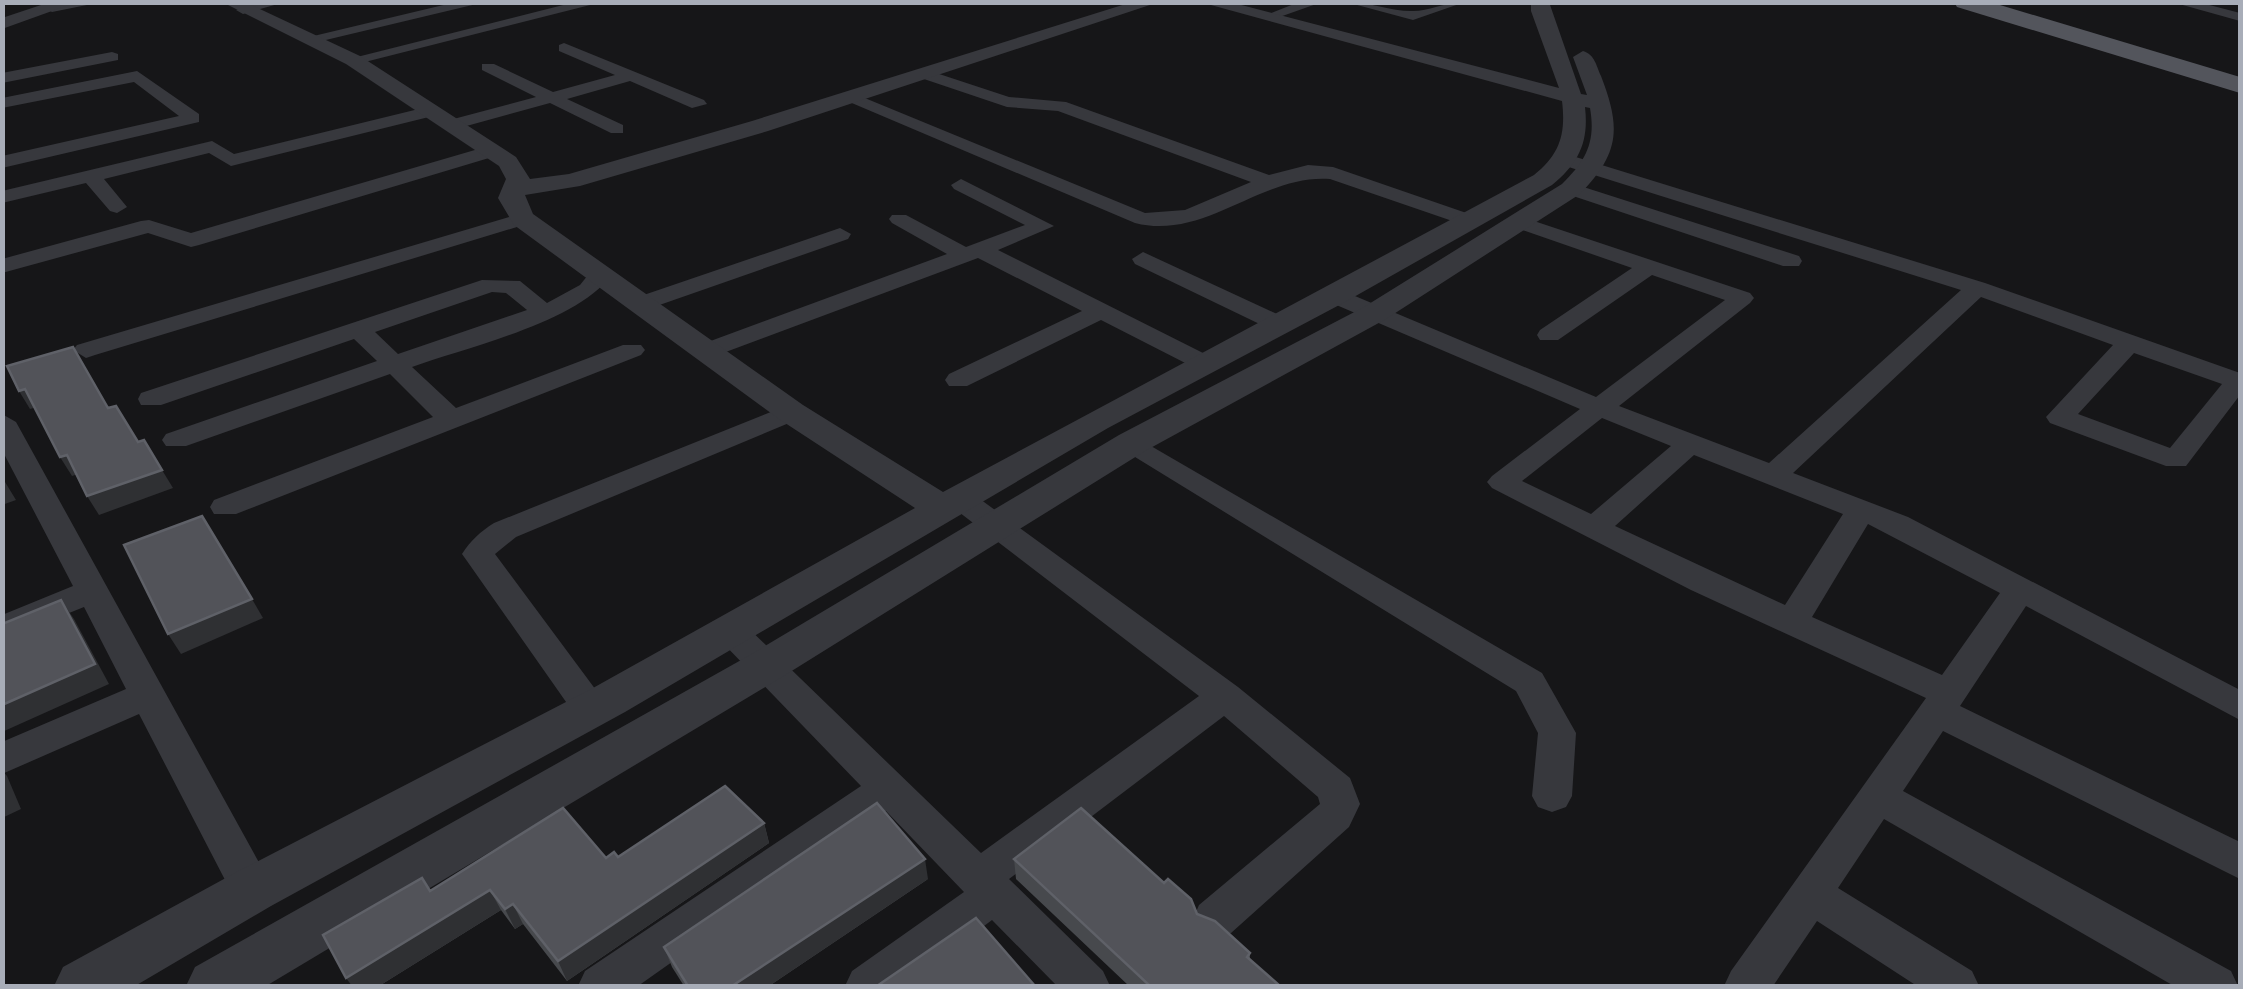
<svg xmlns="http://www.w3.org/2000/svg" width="2243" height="989" font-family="Jost,sans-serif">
	<rect width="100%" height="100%" fill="#161618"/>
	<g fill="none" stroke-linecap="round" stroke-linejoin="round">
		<g fill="#37383d" fill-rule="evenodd">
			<path d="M61 2H102L52 12 45 8Z"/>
			<path d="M257 2H285L243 14 236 10Z"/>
			<path d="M456 2H485L309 44 301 39Z"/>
			<path d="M575 2H602L353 65 345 60Z"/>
			<path d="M1299 2H1322L1271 20 1264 16Z"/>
			<path d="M1346 2C1369 2 1395 12 1413 11 1430 11 1444 2 1462 3L1413 20Z"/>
			<path d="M2172 2H2198L2240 13V21Z"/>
			<path d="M564 43 704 100 707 104 692 108 630 81 567 99 623 125V133H611L550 103 452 130 446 129V121L536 97 482 70V64H494L553 92 615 75 559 51V45Z"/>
			<path d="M112 52 118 54V60L2 83V73Z"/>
			<path d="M924 69 1009 97 1066 102 1269 175 1308 165 1333 167 1478 217 1482 221 1471 227 1464 225 1330 179C1261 174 1205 241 1135 223L840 98 855 94 1145 213 1185 210 1251 182 1058 111 1007 107 918 77V71Z"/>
			<path d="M137 71 199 114V122L2 168V156L179 116 134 82 2 108V98Z"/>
			<path d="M431 106 440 111 437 115 231 166 209 153 104 179 127 207 117 213 110 211 86 183 2 203V191L212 141 234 154Z"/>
			<path d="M492 145 499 147V155L199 245 191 247 148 233 2 273V259L141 221 149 220 191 233Z"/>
			<path d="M1566 154 1985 283 2240 373V395L2186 466H2166L2050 423 2046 417 2113 345 1981 297 1793 473 1908 517 2240 690V720L2026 606 1960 706 2240 842V879L1943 731 1903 791 2231 971 2238 986H2174L1884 819 1838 888 1972 971 1979 986H1917L1817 921 1773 986H1724L1731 971 1926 698 1691 590 1492 488 1487 482 1492 476 1580 409 1327 301 1323 296 1327 291H1343L1596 397 1725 300 1652 275 1558 340H1540L1537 335 1540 330 1632 268 1511 226 1507 222 1511 218H1525L1750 293 1754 298 1750 303 1619 406 1769 463 1961 290 1559 164 1556 160ZM2134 353 2222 384 2170 448 2078 414ZM1602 418 1671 446 1591 514 1522 481ZM1694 455 1843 514 1785 605 1615 526ZM1868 524 2000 593 1942 675 1812 617Z"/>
			<path d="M961 179 1054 226 998 250 1213 358 1217 363 1213 368H1195L1101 320 967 386H949L945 380 949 374 1082 311 978 258 715 356 706 359 693 351 697 346 947 254 892 223 889 219 892 215H906L966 247 1025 225 954 189 951 185Z"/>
			<path d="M1571 183 1799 256 1802 261 1799 266H1783L1564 193 1561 189Z"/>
			<path d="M523 213 533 219 530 223 95 355 86 358 73 350 77 345Z"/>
			<path d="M840 228 851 234 848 239 648 309H632L628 304 632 299Z"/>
			<path d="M1143 252 1290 320 1293 325 1290 330H1272L1135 264 1132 259Z"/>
			<path d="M600 268 608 270 611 275C578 322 468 347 412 367L456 408 623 345H641L645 350 641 355 236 514H214L210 507 214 500 433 417 390 374 186 446H166L162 440 166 434 377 361 354 339 161 405H141L138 399 141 393 482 280 520 281 547 303 580 285 592 270ZM492 292 506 293 527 310 398 354 375 332Z"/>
			<path d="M791 404 805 412 801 418 516 537 495 554 610 709 604 719 591 723 578 719 467 561 462 554C471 540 480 532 494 523Z"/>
			<path d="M2 414 16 422 267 877 273 890 267 903 252 908 237 903 139 714 2 774V742L126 689 84 607 2 640V615L73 586 2 450Z"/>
			<path d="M1132 435 1542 673 1576 733 1572 796 1566 807 1552 812 1538 807 1532 796 1538 733 1516 691 1122 449 1118 443 1122 437Z"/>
			<path d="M962 491 973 494 1238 687 1350 778 1360 804 1349 827 1231 933 1215 938 1199 933 1193 919 1199 905 1320 804 1318 797 1224 716 1009 879 1103 971 1110 986H1057L992 920 904 986H845L852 971 964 892 886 811 638 986H578L585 971 861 786 719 639 714 631 719 623 731 619 743 623 981 853 1199 696 951 506 947 500 951 494Z"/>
		</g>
		<g fill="#37383d" fill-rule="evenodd">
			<path d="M50 2H77L2 29V18Z"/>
			<path d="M222 2H245L360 56 516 157 530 179 569 174 752 121 1132 2H1159L768 131 580 186 525 195 533 214 803 405 943 492 1534 175C1560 154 1566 134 1562 101L1200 2H1230L1559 88 1531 11V2H1549L1581 94 1587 95 1573 57 1583 51C1595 55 1596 65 1601 76 1621 128 1620 153 1580 194L1386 319 1145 451 782 677 266 986H186L195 967 750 655 1119 435 1364 307 1562 184C1586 161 1596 142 1590 108L1585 107C1589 142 1579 163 1552 185L1345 302 1108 428 625 712 271 906 135 986H54L63 967 233 874 593 688 915 508 779 419 514 225 498 198 506 179 499 166 346 64Z"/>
		</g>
		<path fill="#53555c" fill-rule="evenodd" d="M1954 2H1990L2240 77V93L1957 7Z"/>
	</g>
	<g fill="#47494d">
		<path d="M764 823 769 843 567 981 523 924 515 929 501 910 379 986H352L430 891 606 858 618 857Z"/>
		<path d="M1014 859 1197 914 1250 953V959L1280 986H1129L1016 879Z"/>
		<path d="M928 879 769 986H684L672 967 664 947Z"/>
	</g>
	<g fill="#2f3033">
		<path d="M25 389 37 407 30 409 19 391Z"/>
		<path d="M67 455 78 474 72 476 60 457Z"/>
		<path d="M162 470 173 488 99 515 87 496Z"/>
		<path d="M2 477 16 500 2 505 3 481Z"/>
		<path d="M252 599 263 618 181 654 168 634Z"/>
		<path d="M61 600 74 619 109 684 2 732V705Z"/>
		<path d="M2 770 7 776 21 809 2 818Z"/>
		<path d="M764 823 769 843 567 981 558 961Z"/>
		<path d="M925 859 928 879 769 986H732Z"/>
		<path d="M490 890 501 910 379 986H352L346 978Z"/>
		<path d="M513 904 523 924 515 929 505 909Z"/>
	</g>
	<g fill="#525359" stroke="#5f6168" stroke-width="2.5">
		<path d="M73 347 108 408 116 406 138 442 144 440 162 470 87 496 67 455 60 457 25 389 19 391 7 366Z"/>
		<path d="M202 516 252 599 168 634 124 545Z"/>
		<path d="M61 600 95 664 2 705V624Z"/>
		<path d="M725 786 764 823 558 961 513 904 505 909 490 890 346 978 323 935 422 878 430 891 563 808 606 858 614 852 618 857Z"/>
		<path d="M877 803 925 859 732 986H688L664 947Z"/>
		<path d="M1081 808 1164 883 1168 879 1191 899 1197 914 1215 921 1250 953 1247 957 1280 986H1150L1014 859Z"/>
		<path d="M976 918 1035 986H877Z"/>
	</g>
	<rect width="2243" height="989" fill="none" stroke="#a8adb8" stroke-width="10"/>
</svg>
